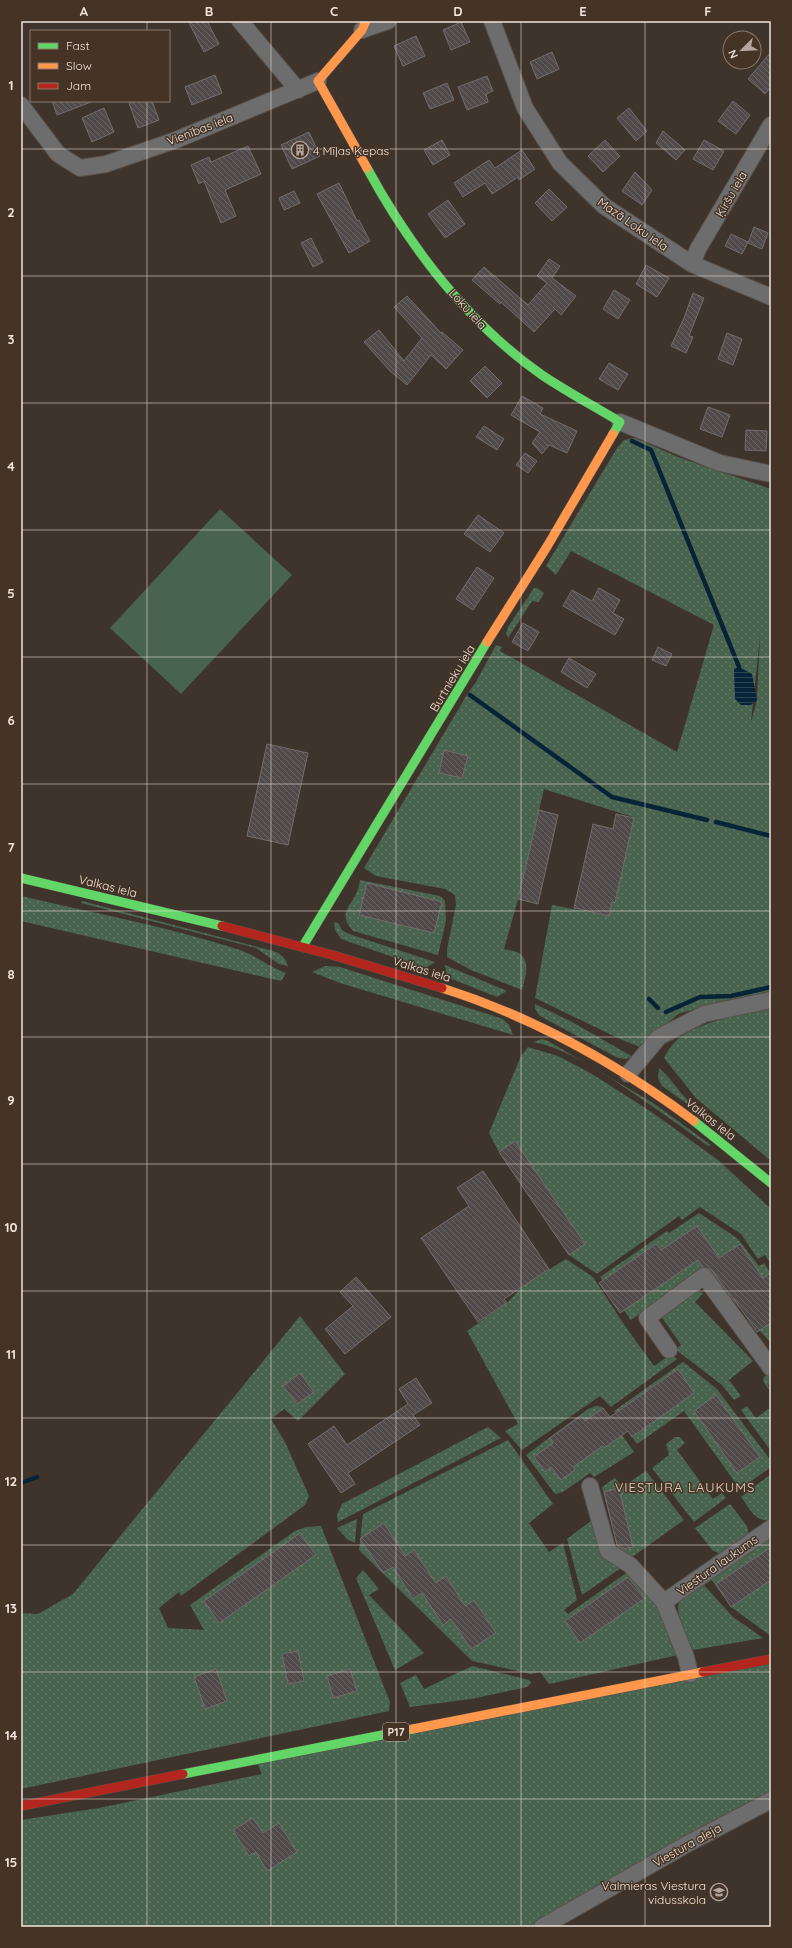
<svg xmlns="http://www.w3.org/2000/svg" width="792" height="1948" font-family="Quicksand,sans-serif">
	<defs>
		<pattern id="grass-dots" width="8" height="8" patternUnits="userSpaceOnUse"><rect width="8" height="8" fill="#49644e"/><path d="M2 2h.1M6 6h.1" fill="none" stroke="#647a67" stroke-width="1.8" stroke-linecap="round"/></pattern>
		<pattern id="water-rules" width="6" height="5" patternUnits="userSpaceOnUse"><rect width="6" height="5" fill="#062337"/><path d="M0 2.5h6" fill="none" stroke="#2b4353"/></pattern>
		<pattern id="building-back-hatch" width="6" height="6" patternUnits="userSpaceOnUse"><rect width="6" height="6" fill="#504a4a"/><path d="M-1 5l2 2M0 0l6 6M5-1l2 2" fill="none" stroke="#6a6464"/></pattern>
	</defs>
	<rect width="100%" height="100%" fill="#3e342c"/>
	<g fill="url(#grass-dots)" fill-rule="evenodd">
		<path d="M635 438 678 457 771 489V991L714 1003 678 1014 652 1037 645 1049 620 1039 535 998 552 905 609 916 612 902 615 903 633 817 544 789 518 899 504 949C508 950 513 951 517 952 532 959 525 978 522 990L471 970 447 957V949L456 905 455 895 445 889 376 876 364 868 468 693 476 682 496 645 502 647 500 651 677 752 714 625 571 551 556 575 546 566 617 448 624 440ZM760 636 757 700 751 722Z"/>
		<path d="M534 588H537L544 593 539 602 532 601 508 638 506 633 508 627Z"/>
		<path d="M360 880 440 896 445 901 446 921 438 955 353 931C340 915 346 911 355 896 358 891 359 885 360 880Z"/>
		<path d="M21 896C94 913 169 927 240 950 256 956 269 967 286 973L281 981 21 921Z"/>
		<path d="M82 901 273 951C281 954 285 957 288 966L279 964 256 948 81 903Z"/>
		<path d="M334 922 338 923 342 930 349 934 435 962 427 967H422L341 939 335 930Z"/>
		<path d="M445 965 507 991 497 997 447 977Z"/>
		<path d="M325 966 340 967 503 1019 509 1025 513 1035 340 983 312 972Z"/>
		<path d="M535 1004 572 1022 633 1057 624 1059 616 1057 540 1016 535 1009Z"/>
		<path d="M771 1007V1161L696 1098 664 1058C668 1049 675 1041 683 1035 700 1023 750 1011 771 1007Z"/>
		<path d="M542 1039 548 1041 653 1103 711 1145 708 1146C678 1124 648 1103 618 1083 591 1066 564 1048 533 1042Z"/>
		<path d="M528 1047 558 1056 592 1074 653 1113 718 1160 771 1209V1264L765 1255 758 1259 741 1234 700 1207 682 1220 679 1216 597 1274 569 1255 499 1152 489 1133 521 1056Z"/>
		<path d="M659 1068C669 1076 674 1085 682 1094 693 1107 707 1117 721 1128L662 1086 658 1078Z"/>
		<path d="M699 1213 737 1238 759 1266 764 1263 771 1274V1343L705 1269 631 1320 600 1277 667 1231 669 1233Z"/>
		<path d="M566 1259 593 1277 625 1326 654 1366 671 1354 677 1359 611 1407 600 1396 522 1450 505 1431 518 1424 467 1331 507 1303 523 1286Z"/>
		<path d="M693 1292H700L703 1293 695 1302 753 1361 729 1380 741 1396 734 1400 722 1385 675 1349 681 1345 661 1316Z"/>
		<path d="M300 1316 345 1374 298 1421 284 1409 271 1419 285 1442 309 1496 305 1505 181 1596 179 1592 159 1608 168 1628 204 1630 190 1605 295 1531 306 1527 321 1526 390 1702 389 1711 21 1789V1613L38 1614 73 1594Z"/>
		<path d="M683 1362 717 1389 771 1461V1467L740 1489 684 1411 637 1444 614 1411Z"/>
		<path d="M771 1372V1382L768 1385 771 1393 763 1381 764 1377Z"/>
		<path d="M596 1406 602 1407 634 1452 594 1477 590 1473 563 1492 555 1494 526 1455 588 1409Z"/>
		<path d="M747 1406 756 1418 771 1407V1451L741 1410Z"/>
		<path d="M488 1427 501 1438 338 1522 337 1515 342 1504Z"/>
		<path d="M675 1437H680L685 1443 677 1450 713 1499 722 1493 726 1498 694 1522 652 1468 669 1455 666 1444Z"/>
		<path d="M508 1440 553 1504 529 1523 549 1552 563 1543 577 1600 564 1610 568 1614 629 1571 652 1593 678 1655 549 1684 540 1672 531 1674 472 1661 359 1550 363 1514Z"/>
		<path d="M646 1471 684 1520 632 1557 618 1550 602 1487 615 1478 622 1487Z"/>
		<path d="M771 1474V1521C754 1521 750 1509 741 1497Z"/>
		<path d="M730 1504 747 1526 749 1534 720 1554 712 1550 695 1528Z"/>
		<path d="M357 1519 355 1543 348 1540 337 1528Z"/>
		<path d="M592 1520C599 1549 596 1550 621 1568L582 1595 567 1539Z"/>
		<path d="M771 1538V1636L731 1607 711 1579Z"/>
		<path d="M363 1570 379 1589 369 1595 424 1653 395 1670 356 1578Z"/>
		<path d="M702 1583 733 1617 763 1638 693 1650C687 1635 670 1610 683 1595 688 1591 696 1587 702 1583Z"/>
		<path d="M771 1659V1800L539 1927H21V1820L99 1808 262 1774 256 1761Z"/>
		<path d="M472 1666 529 1680 531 1683 527 1687 471 1699 410 1707 400 1683 416 1675 424 1689Z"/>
	</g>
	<path fill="#49644e" d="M220 509 292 575 181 694 110 628Z"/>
	<path fill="url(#water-rules)" d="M739 667 752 674 757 700 751 705H741L735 699 734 669Z"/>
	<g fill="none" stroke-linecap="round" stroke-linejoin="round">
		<g stroke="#062337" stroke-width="4.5">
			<path d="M632 441 651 450 739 667"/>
			<path d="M470 695 612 797 707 820"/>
			<path d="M716 822 771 836"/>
			<path d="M649 999 658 1008"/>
			<path d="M666 1012 700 997 731 996 771 987"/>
			<path d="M21 1483 37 1477"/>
		</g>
	</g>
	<g fill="url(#building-back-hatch)" stroke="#726c6d">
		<path d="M188 21H207L219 44 204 52Z"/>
		<path d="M461 22 470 42 451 50 443 30Z"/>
		<path d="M416 36 425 56 403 66 394 46Z"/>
		<path d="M552 52 559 69 537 79 530 62Z"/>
		<path d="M771 52V87L765 94 748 79Z"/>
		<path d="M215 75 222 93 192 105 185 87Z"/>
		<path d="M487 76 493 91 486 94 488 102 467 110 458 87Z"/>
		<path d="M447 83 454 100 430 109 423 93Z"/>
		<path d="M52 101H90L91 102 57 115Z"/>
		<path d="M136 101H152L159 120 138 128 129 103Z"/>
		<path d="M733 101 750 115 736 134 718 121Z"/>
		<path d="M104 108 114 132 92 142 82 118Z"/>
		<path d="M629 108 647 131 636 141 617 118Z"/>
		<path d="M663 131 685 150 676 160 656 143Z"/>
		<path d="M309 132 320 156 292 169 281 145Z"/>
		<path d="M442 140 450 155 433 165 424 150Z"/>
		<path d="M605 140 620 156 603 172 588 156Z"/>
		<path d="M704 140 724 151 713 170 693 159Z"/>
		<path d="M248 146 261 174 225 190 236 216 221 223 204 181 199 184 191 165 209 157 211 162Z"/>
		<path d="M522 150 535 169 519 180 518 177 492 194 485 183 463 197 454 183 489 160 495 168Z"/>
		<path d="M635 172 652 190 642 205 622 191Z"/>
		<path d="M339 183 357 221 359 220 370 241 349 253 317 194Z"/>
		<path d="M549 189 567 207 552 221 535 203Z"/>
		<path d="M294 191 300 203 284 210 279 198Z"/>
		<path d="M448 200 465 224 445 238 428 214Z"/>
		<path d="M754 227 768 233 762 249 748 243Z"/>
		<path d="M731 234 748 242 742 254 725 246Z"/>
		<path d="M311 238 323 262 313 267 301 243Z"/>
		<path d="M549 259 560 266 552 278 576 296 561 315 555 309 534 332 501 302 500 304 472 280 484 267 528 305 547 283 537 276Z"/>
		<path d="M646 265 669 278 657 297 636 284Z"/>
		<path d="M614 290 630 300 618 319 603 309Z"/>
		<path d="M693 293 704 298 689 336 693 337 686 353 671 346 684 318Z"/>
		<path d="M407 296 441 333 442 332 463 350 446 369 431 355 407 385 390 371 364 342 379 330 404 361 422 338 394 307Z"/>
		<path d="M727 333 742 339 733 365 718 359Z"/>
		<path d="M609 363 628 374 618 390 599 379Z"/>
		<path d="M485 366 502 383 487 398 470 381Z"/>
		<path d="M522 396 543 408 540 414 577 431 567 453 549 445 542 454 532 443 540 432 511 415Z"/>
		<path d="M708 407 730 415 722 437 700 429Z"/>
		<path d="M484 426 504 439 497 450 476 437Z"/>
		<path d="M746 430 767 431 766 451 745 450Z"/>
		<path d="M525 453 537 461 528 473 516 465Z"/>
		<path d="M478 515 504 533 490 552 464 534Z"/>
		<path d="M477 567 494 578 473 610 456 599Z"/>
		<path d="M599 588 620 600 613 613 624 619 615 635 563 606 572 590 592 601Z"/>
		<path d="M523 623 539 632 528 651 512 642Z"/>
		<path d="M658 647 672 654 666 666 652 660Z"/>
		<path d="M569 658 596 674 587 688 561 672Z"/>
		<path d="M267 744 308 753 288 845 247 836Z"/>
		<path d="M444 750 468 756 462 778 439 773Z"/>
		<path d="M539 810 558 815 538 904 518 899Z"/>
		<path d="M616 814 634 818 615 903 612 902 609 916 574 908 593 824 613 829Z"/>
		<path d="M367 883 442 902 434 933 359 915Z"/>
		<path d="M515 1141 585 1244 569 1255 499 1152Z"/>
		<path d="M483 1171 549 1269 504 1299 507 1303 478 1322 421 1238 469 1206 457 1188Z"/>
		<path d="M697 1226 719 1258 740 1244 763 1278 771 1273V1323L757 1332 734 1299 733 1300 712 1270 703 1267 698 1260 620 1313 599 1283 656 1244 661 1250Z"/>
		<path d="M356 1277 391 1317 345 1354 325 1329 353 1306 340 1292Z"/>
		<path d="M678 1369 694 1393 632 1437 628 1431 604 1448 603 1446 573 1467 575 1470 561 1480 551 1467 545 1472 534 1457 553 1443 550 1438 581 1416 585 1421 603 1408 610 1417Z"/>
		<path d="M300 1373 314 1392 297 1404 283 1386Z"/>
		<path d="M416 1378 432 1403 413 1415 420 1425 348 1473 355 1484 341 1493 308 1444 334 1426 347 1445 408 1404 399 1389Z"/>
		<path d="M716 1395 760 1457 737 1473 694 1411Z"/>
		<path d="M619 1488 633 1547 623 1549 617 1545 604 1492Z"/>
		<path d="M384 1523 405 1556 414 1550 436 1583 446 1576 465 1606 474 1600 496 1633 471 1649 451 1619 443 1625 422 1593 413 1599 393 1567 383 1573 360 1539Z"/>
		<path d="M300 1533 316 1555 219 1623 204 1601Z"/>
		<path d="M771 1547V1580L731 1607 716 1584Z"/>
		<path d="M628 1577 645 1598 580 1643 565 1621Z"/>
		<path d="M298 1651 304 1681 288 1684 282 1654Z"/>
		<path d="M216 1669 227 1701 205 1709 194 1677Z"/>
		<path d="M350 1669 357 1691 333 1698 327 1676Z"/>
		<path d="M253 1818 263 1833 279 1823 297 1852 267 1871 256 1852 249 1856 233 1830Z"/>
	</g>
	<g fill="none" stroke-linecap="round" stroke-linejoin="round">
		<defs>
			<g id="street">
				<path d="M240 21 298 90"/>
				<path d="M492 21 525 108 560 163 604 206 692 264 771 297"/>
				<path d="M362 30 388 21"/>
				<path d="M21 105 58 154 80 168 106 164 176 140 318 81"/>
				<path d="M692 264 698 249 771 125"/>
				<path d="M620 422 720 463 771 474"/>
				<path d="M628 1074 659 1037 704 1014 771 1000"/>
				<path d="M669 1350 647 1318 704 1276 771 1368"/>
				<path d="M590 1486 608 1551 630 1565 664 1602"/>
				<path d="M690 1674 686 1657 664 1602 771 1528"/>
				<path d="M542 1927 689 1843 771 1800"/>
			</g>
			<g id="fast">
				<path d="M367 168C410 247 468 323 542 375 567 392 594 406 620 422L613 434"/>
				<path d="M21 878 222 926"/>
				<path d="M303 946 487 642"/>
				<path d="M694 1121 771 1183"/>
				<path d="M183 1774 413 1729"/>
			</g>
			<g id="slow">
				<path d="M366 21 362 30 318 81 367 168"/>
				<path d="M487 642 548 545 613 434"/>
				<path d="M442 988C533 1017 618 1064 694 1121"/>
				<path d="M413 1729 703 1672"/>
			</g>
			<g id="jam">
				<path d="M222 926 336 956 442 988"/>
				<path d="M703 1672 771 1659"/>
				<path d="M21 1806 183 1774"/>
			</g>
		</defs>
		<use href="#street" stroke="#59504a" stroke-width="18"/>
		<use href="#fast" stroke="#59504a" stroke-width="10"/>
		<use href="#slow" stroke="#59504a" stroke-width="10"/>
		<use href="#jam" stroke="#59504a" stroke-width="10"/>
		<use href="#street" stroke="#6c6d6c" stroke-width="16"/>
		<use href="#fast" stroke="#63d668" stroke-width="9"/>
		<use href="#slow" stroke="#ff974d" stroke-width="9"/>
		<use href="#jam" stroke="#b3261e" stroke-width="9"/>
	</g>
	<path fill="none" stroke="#f0e4dc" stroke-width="1" stroke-opacity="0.55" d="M147 21V31M271 21V1927M396 21V1927M521 21V1927M645 21V1927M147 101V1927M21 149H771M21 276H771M21 403H771M21 530H771M21 657H771M21 784H771M21 911H771M21 1037H771M21 1164H771M21 1291H771M21 1418H771M21 1545H771M21 1672H771M21 1799H771"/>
	<defs>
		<symbol id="building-ring" viewBox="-11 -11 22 22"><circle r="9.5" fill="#453325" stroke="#b2a69e" stroke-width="1.5"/><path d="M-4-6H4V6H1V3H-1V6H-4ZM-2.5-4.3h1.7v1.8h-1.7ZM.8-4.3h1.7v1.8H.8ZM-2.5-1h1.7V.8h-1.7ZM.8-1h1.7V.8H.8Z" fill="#b2a69e"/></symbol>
		<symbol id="school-ring" viewBox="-11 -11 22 22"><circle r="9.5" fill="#453325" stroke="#b2a69e" stroke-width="1.5"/><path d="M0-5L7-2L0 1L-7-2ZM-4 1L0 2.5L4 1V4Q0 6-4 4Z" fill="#b2a69e"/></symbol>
	</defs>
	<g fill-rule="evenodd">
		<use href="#building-ring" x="290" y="140" width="20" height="20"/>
		<use href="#school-ring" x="709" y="1882" width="20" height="20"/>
	</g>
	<g text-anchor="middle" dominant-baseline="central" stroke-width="3" stroke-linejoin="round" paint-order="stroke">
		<rect fill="#453325" stroke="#bdafa5" stroke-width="1" x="383" y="1723" width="26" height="18" rx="3"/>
		<g font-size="11" font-weight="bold" fill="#f0e4dc">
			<text x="396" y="1732">P17</text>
		</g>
		<g font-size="12" fill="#f0e4dc" stroke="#453325">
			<text transform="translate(200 129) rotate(-21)">Vienības iela</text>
			<text transform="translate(731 194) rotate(-60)">Ķiršu iela</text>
			<text transform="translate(633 224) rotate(35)">Mazā Loku iela</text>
			<text transform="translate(468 309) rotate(48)">Loku iela</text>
			<text transform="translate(452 678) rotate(-59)">Burtnieku iela</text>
			<text transform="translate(108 886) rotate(14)">Valkas iela</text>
			<text transform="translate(422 969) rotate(17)">Valkas iela</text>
			<text transform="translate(711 1119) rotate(38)">Valkas iela</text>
			<text transform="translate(717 1565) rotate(-35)">Viestura laukums</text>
			<text transform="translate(687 1845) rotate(-29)">Viestura aleja</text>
		</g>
		<g font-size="12" fill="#f0e4dc" stroke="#453325" text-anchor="start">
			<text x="313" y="150">4 Mīļas Ķepas</text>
			<text x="706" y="1885" text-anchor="end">Valmieras Viestura<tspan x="706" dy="14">vidusskola</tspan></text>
		</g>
		<g font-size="13" letter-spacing="1" fill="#e7d0c0" stroke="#453325">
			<text x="685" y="1487">VIESTURA LAUKUMS</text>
		</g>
	</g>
	<rect width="792" height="1948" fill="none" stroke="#453325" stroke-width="44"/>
	<rect x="30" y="30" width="140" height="72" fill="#453325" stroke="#897a6e"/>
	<rect x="38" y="43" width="20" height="6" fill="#63d668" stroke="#897a6e"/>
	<text x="66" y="50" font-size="12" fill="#f0e4dc">Fast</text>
	<rect x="38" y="63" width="20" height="6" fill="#ff974d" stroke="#897a6e"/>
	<text x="66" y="70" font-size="12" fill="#f0e4dc">Slow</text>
	<rect x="38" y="83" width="20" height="6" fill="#b3261e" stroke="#897a6e"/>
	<text x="66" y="90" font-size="12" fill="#f0e4dc">Jam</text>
	<g transform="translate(742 50) rotate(246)"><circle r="19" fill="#453325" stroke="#897a6e"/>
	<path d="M0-3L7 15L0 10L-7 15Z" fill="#b2a69e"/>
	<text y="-6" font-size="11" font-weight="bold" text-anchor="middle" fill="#f0e4dc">N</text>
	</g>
	<rect x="22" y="22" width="748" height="1904" fill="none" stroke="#f0e4dc" stroke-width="1.5"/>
	<g font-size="13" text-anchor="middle" font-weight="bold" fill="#f0e4dc">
		<text x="84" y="16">A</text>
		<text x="209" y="16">B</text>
		<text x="334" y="16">C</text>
		<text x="458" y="16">D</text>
		<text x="583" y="16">E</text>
		<text x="708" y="16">F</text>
		<text x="11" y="90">1</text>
		<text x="11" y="217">2</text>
		<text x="11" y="344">3</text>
		<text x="11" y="471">4</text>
		<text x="11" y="598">5</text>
		<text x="11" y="725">6</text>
		<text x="11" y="852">7</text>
		<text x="11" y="979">8</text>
		<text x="11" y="1105">9</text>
		<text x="11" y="1232">10</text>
		<text x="11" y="1359">11</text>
		<text x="11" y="1486">12</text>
		<text x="11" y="1613">13</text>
		<text x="11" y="1740">14</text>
		<text x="11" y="1867">15</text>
	</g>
</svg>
